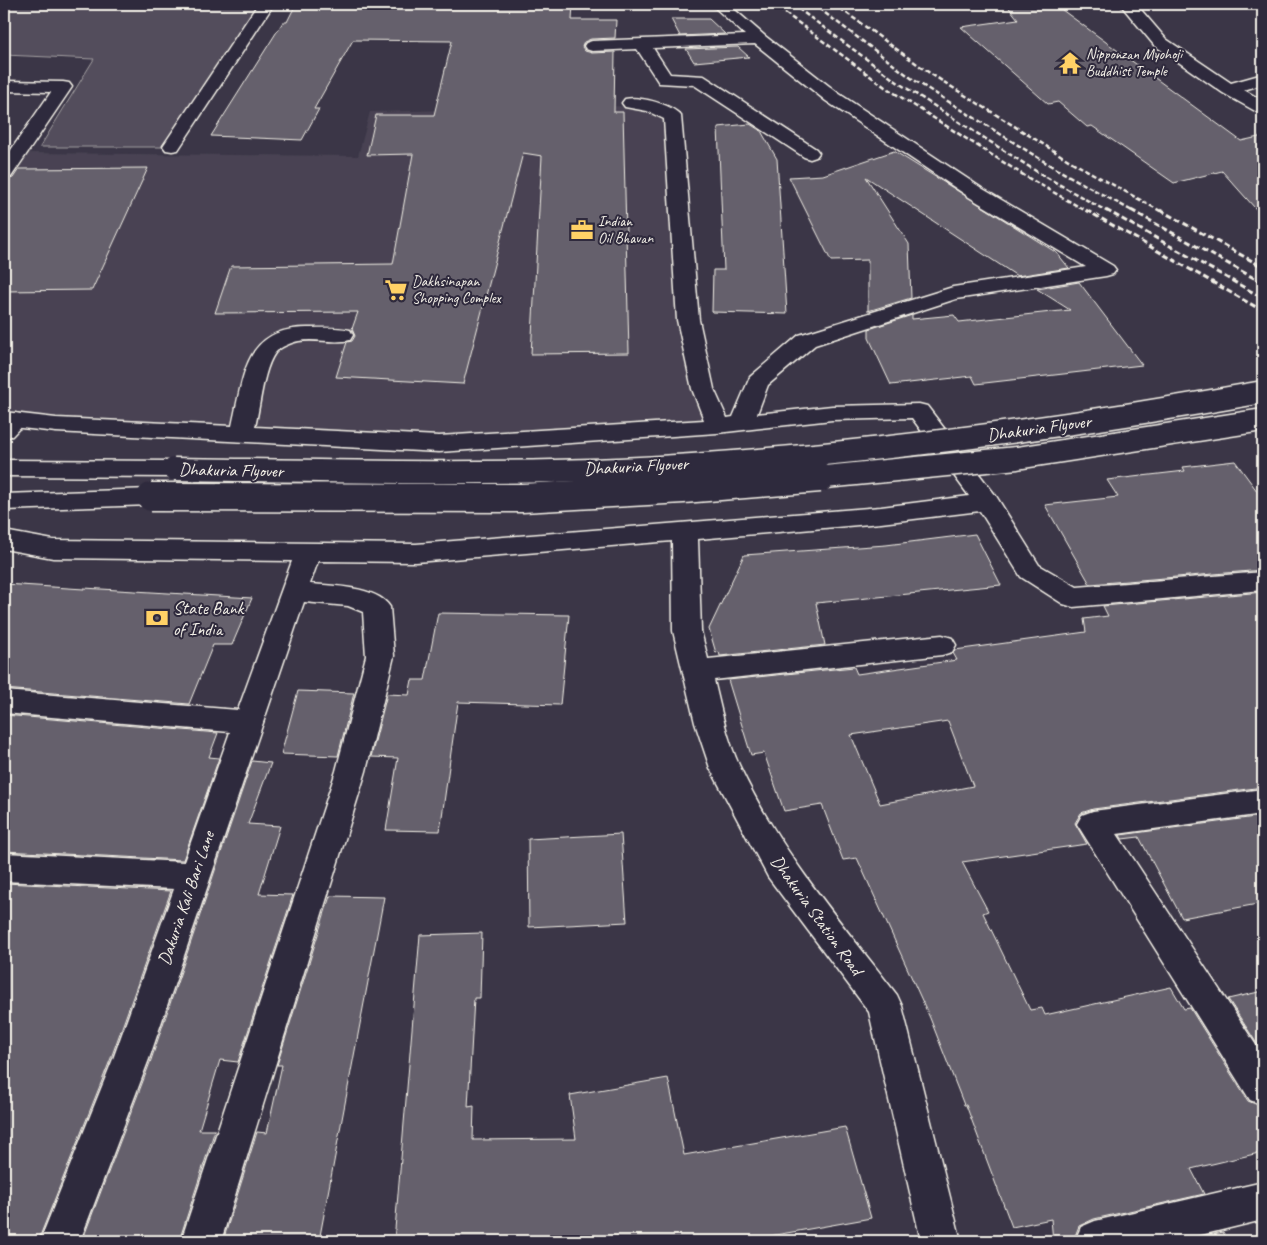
<svg xmlns="http://www.w3.org/2000/svg" width="1267" height="1245" font-family="Caveat,sans-serif">
	<rect width="100%" height="100%" fill="#3b3647"/>
	<filter id="ink" filterUnits="userSpaceOnUse"><feTurbulence type="fractalNoise" baseFrequency=".02" numOctaves="2"/><feDisplacementMap in="SourceGraphic" scale="10" xChannelSelector="R" yChannelSelector="G"/><feConvolveMatrix kernelMatrix="1 2 1 2 8 2 1 2 1" color-interpolation-filters="sRGB"/></filter>
	<g filter="url(#ink)">
		<path fill="#484352" d="M628 106 648 109 663 118 674 259 686 360 703 419 446 438 4 417V191L28 153 358 156 370 112Z"/>
		<path fill="#534e5c" stroke="#a4a0a2" d="M4 4H262L165 147H40L94 59 4 55Z"/>
		<g fill="#65616c" stroke="#f4f1e8" fill-rule="evenodd">
			<path d="M296 4H573L572 20H616L615 38 591 39 584 42 582 47 585 51 592 53 615 52 614 112H623L629 353 531 354 542 156 523 153 463 384 336 377 347 342 352 341 355 336 352 329 358 312 215 313 231 266 393 264 413 154 367 155 376 115H434L452 41 353 40 314 109H319L302 140 211 136 283 22H287Z"/>
			<path d="M1006 4H1054L1241 141 1263 136V217L1222 171 1174 183 1092 126 1087 127 1058 102 1048 104 961 27 1018 19Z"/>
			<path d="M671 19H709L725 34 680 36Z"/>
			<path d="M738 47 749 57 694 62 686 49Z"/>
			<path d="M750 124 761 131 777 159 787 314 712 312 713 270H724L718 127Z"/>
			<path d="M894 151 1057 253 1069 268 1017 276 866 177 909 244 911 298 868 311V260L831 261 789 177 823 175Z"/>
			<path d="M148 168 92 290 4 291V181L13 178 19 169Z"/>
			<path d="M1079 282 1142 365 976 384 972 376 891 385 869 338V329L912 315V319L954 315 959 322 1070 310 1037 289Z"/>
			<path d="M1235 461 1263 499V570L1090 584 1045 505 1118 497 1107 480 1185 471 1183 467Z"/>
			<path d="M975 534 1001 585 816 603 825 645 720 656 719 652 716 653 709 629 744 555 886 545Z"/>
			<path d="M4 584 84 589V588L252 598 232 645H213L189 704 4 689Z"/>
			<path d="M1263 592V787L1093 809 1081 813 1075 823 1087 844 962 862 988 911 983 913 1030 1010 1042 1008 1045 1015 1171 987 1184 1009 1190 1008 1248 1101 1263 1107V1152L1191 1169 1204 1194 1094 1219 1079 1226 1073 1241H1053L1051 1219 1012 1227 966 1105H964L930 1018 857 858 843 860 822 805 784 811 764 753 751 755 728 680 854 667 857 674 957 660 953 653 955 650 1086 632 1084 619 1108 616 1103 606ZM948 721 973 786 880 804 851 735Z"/>
			<path d="M438 613 569 615 560 705 458 702 440 831 386 830 398 758 371 757 387 694 409 695 412 680H425Z"/>
			<path d="M298 691 354 693 338 756 281 754Z"/>
			<path d="M4 715 218 733 209 757 219 758 183 860 4 851Z"/>
			<path d="M252 761 271 763 248 824 280 826 259 894 293 895 238 1062 220 1060 199 1130H215L179 1241H82L151 1060Z"/>
			<path d="M1263 816V903L1182 918 1139 837 1122 839 1120 835Z"/>
			<path d="M621 834 627 922 529 927 528 839Z"/>
			<path d="M4 883 171 891 111 1058 38 1241H4Z"/>
			<path d="M330 896 384 897 319 1241H223L257 1132 267 1133 282 1065H277Z"/>
			<path d="M482 933 480 998H474L468 1107 474 1106 473 1140 576 1139 570 1095 668 1078 684 1155 845 1127 871 1218 742 1241H394L420 935Z"/>
			<path d="M1263 991V1053L1228 999Z"/>
			<path d="M1223 1232 1228 1241H1183Z"/>
		</g>
		<g fill="none" stroke-linecap="round" stroke-linejoin="round">
			<defs>
				<g id="minor">
					<path d="M258 4H274L178 150 172 151 166 150 163 146Z"/>
					<path d="M711 4H728L765 36 838 93 983 189 1113 266 1116 270 1113 274 1106 276 956 299 815 345 768 385 757 414 832 406 919 404 927 406 996 496 1039 565 1077 587 1263 572V590L1073 607 1063 604 1021 577 980 511 881 523 698 539 701 631 708 659 942 635 952 638 956 645 952 652 942 655 714 680C721 709 727 740 740 767 779 851 841 922 897 995L902 1006 961 1241H921L869 1012 768 877 710 768 695 723 673 631 672 541 416 562 318 561 310 584C332 586 377 586 390 607L394 656 366 771 221 1241H181L336 771 366 656 363 612 348 606 304 602 149 1059 80 1241H40L113 1059 174 889 4 881V853L184 862 230 732 4 713V691L238 710 292 561 53 558 4 549V531L53 540 416 544 881 507 969 496 912 418 832 420 717 433 439 452 56 432 4 426V412L56 418 232 426C244 375 244 326 311 328 324 328 337 327 350 330L353 335 350 340C333 344 316 338 299 341 292 342 280 347 275 353 263 369 260 407 255 427L439 436 704 420 692 389 677 320 664 119 647 111 625 107 622 103 625 99C639 96 672 104 681 116L699 320 714 389 727 418 733 417 750 377 799 335 953 287 1086 267 969 197 826 101 755 44 653 48 670 74 704 76 816 149 819 153 816 157 810 159 804 157 694 85 659 83 637 49 592 51 586 49 584 46 586 43 592 41 745 35Z"/>
					<path d="M1120 4H1136L1166 39 1231 83 1263 74V84L1244 90 1263 101V113L1257 112 1223 93 1154 45Z"/>
					<path d="M4 81 63 82 69 83 72 87 11 177 4 179V160L51 92 4 91Z"/>
					<path d="M1263 789V814L1117 834 1263 1056V1105L1250 1100 1077 824 1082 815 1093 811Z"/>
					<path d="M1263 1182V1220L1176 1241H1075L1081 1227 1095 1221Z"/>
				</g>
				<g id="major">
					<path d="M15 413 23 415 27 420 12 436 4 438V418Z"/>
					<path d="M4 460 174 461 183 463 186 469 183 475 174 477 4 476Z"/>
					<path d="M151 489 160 491 164 497 160 503 151 505 4 510V494Z"/>
				</g>
			</defs>
			<use href="#minor" stroke="#f4f1e8" stroke-width="3"/>
			<use href="#major" stroke="#f4f1e8" stroke-width="3"/>
			<use href="#minor" fill="#2f2a3d" fill-rule="evenodd"/>
			<use href="#major" fill="#2f2a3d" fill-rule="evenodd"/>
			<g stroke="#f4f1e8" stroke-width="2.5" stroke-dasharray="5 2.5" stroke-linecap="butt">
				<path d="M773 4 885 87 1025 176 1088 212"/>
				<path d="M792 4 900 84 1039 173 1108 212"/>
				<path d="M813 4 914 80 1053 167 1134 212"/>
				<path d="M834 4 931 74 1070 161 1162 212"/>
			</g>
			<g stroke="#f4f1e8" stroke-width="3" stroke-dasharray="6 3" stroke-linecap="butt">
				<path d="M1086 210 1263 311"/>
				<path d="M1106 210 1263 298"/>
				<path d="M1131 210 1263 283"/>
				<path d="M1160 210 1263 267"/>
			</g>
			<defs>
				<g id="major-bridge-far1">
					<path d="M174 469C322 471 471 475 619 469 835 459 1050 430 1263 392"/>
					<path d="M805 479 1017 458 1263 420"/>
				</g>
				<path id="major-bridge" d="M151 497 522 498 683 489 820 478"/>
			</defs>
			<use href="#major-bridge-far1" stroke="#f4f1e8" stroke-width="25" stroke-linecap="butt"/>
			<use href="#major-bridge" stroke="#f4f1e8" stroke-width="31" stroke-linecap="butt"/>
			<use href="#major-bridge-far1" stroke="#2f2a3d" stroke-width="22"/>
			<use href="#major-bridge" stroke="#2f2a3d" stroke-width="28"/>
		</g>
	</g>
	<defs>
		<symbol id="temple-bare" viewBox="-9 -9 18 18"><path d="M0-6L5-2H3V0L6.5 2.5H4V6H1.5V3h-3V6H-4V2.5H-6.5L-3 0V-2H-5Z" fill="#ffd166" stroke="#2f2a3d" stroke-width="2.5" paint-order="stroke"/></symbol>
		<symbol id="office-bare" viewBox="-9 -9 18 18"><path d="M-6-3h4V-5.5h4V-3h4V5H-6ZM-1-4.5V-3h2v-1.5ZM-6 0V1H6V0Z" fill="#ffd166" stroke="#2f2a3d" stroke-width="2.5" paint-order="stroke"/></symbol>
		<symbol id="supermarket-bare" viewBox="-9 -9 18 18"><path d="M-6-5.5h2.5l.6 2H6L4.5 2H-2.5L-4.4-4H-6ZM-1.5 3.2a1.3 1.3 0 1 0 .1 0ZM3 3.2a1.3 1.3 0 1 0 .1 0Z" fill="#ffd166" stroke="#2f2a3d" stroke-width="2.5" paint-order="stroke"/></symbol>
		<symbol id="bank-bare" viewBox="-9 -9 18 18"><path d="M-6-4H6V4H-6ZM0-2.3a2.3 2.3 0 1 0 0 4.6a2.3 2.3 0 1 0 0-4.6Z" fill="#ffd166" stroke="#2f2a3d" stroke-width="2.5" paint-order="stroke"/></symbol>
	</defs>
	<g fill-rule="evenodd">
		<use href="#temple-bare" x="1054" y="47" width="32" height="32"/>
		<use href="#office-bare" x="566" y="214" width="32" height="32"/>
		<use href="#supermarket-bare" x="380" y="274" width="32" height="32"/>
		<use href="#bank-bare" x="141" y="602" width="32" height="32"/>
	</g>
	<g text-anchor="middle" dominant-baseline="central" stroke-width="4" stroke-linejoin="round" paint-order="stroke">
		<g font-size="15" fill="#f4f1e8" stroke="#2f2a3d" text-anchor="start">
			<text x="1086" y="54">Nipponzan Myohoji<tspan x="1086" dy="17">Buddhist Temple</tspan></text>
			<text x="598" y="221">Indian<tspan x="598" dy="17">Oil Bhavan</tspan></text>
			<text x="412" y="281">Dakhsinapan<tspan x="412" dy="17">Shopping Complex</tspan></text>
		</g>
		<g font-size="18" fill="#f4f1e8" stroke="#2f2a3d">
			<text transform="translate(1039 428) rotate(-8)">Dhakuria Flyover</text>
			<text transform="translate(636 466) rotate(-3)">Dhakuria Flyover</text>
			<text transform="translate(231 470) rotate(1)">Dhakuria Flyover</text>
			<text transform="translate(186 898) rotate(-71)">Dakuria Kali Bari Lane</text>
			<text transform="translate(817 915) rotate(54)">Dhakuria Station Road</text>
		</g>
		<g font-size="18" fill="#f4f1e8" stroke="#2f2a3d" text-anchor="start">
			<text x="173" y="608">State Bank<tspan x="173" dy="21">of India</tspan></text>
		</g>
	</g>
	<rect width="1267" height="1245" fill="none" stroke="#2f2a3d" stroke-width="20"/>
	<rect x="10" y="10" width="1247" height="1225" fill="none" stroke="#f4f1e8" stroke-width="2" filter="url(#ink)"/>
</svg>
